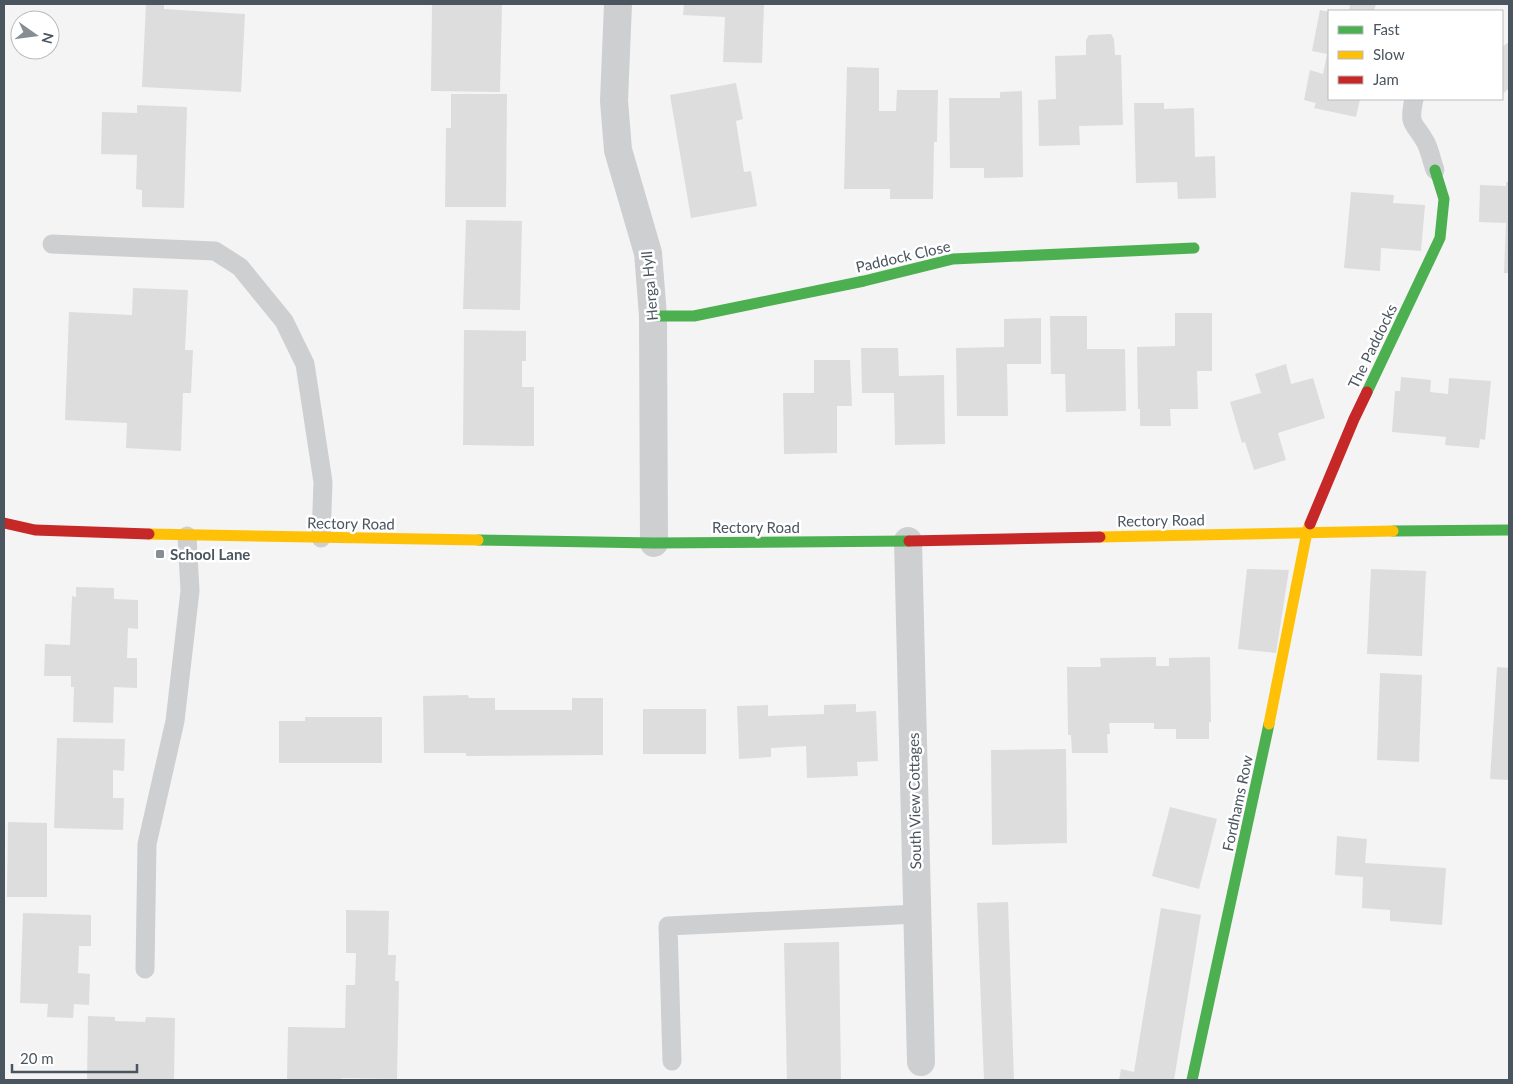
<svg xmlns="http://www.w3.org/2000/svg" width="1513" height="1084" font-family="Lato,sans-serif">
	<rect width="100%" height="100%" fill="#f4f4f4"/>
	<g fill="#ddddde">
		<path d="M146 4H164V9L245 14 241 92 142 87Z"/>
		<path d="M432 4H502L500 92 431 91Z"/>
		<path d="M684 4H764L762 63 723 62 725 17 683 15Z"/>
		<path d="M1350 4H1376L1374 11H1349Z"/>
		<path d="M1320 10 1329 12V99H1360L1356 117 1314 108 1316 103 1304 100 1310 70 1323 74 1327 54 1312 51Z"/>
		<path d="M1111 34 1114 39 1115 55H1121L1123 125 1079 126 1080 145 1039 146 1038 100 1056 99 1055 56 1086 55V40L1089 35Z"/>
		<path d="M1509 42V88L1504 93 1502 90V47Z"/>
		<path d="M847 67 879 68V111H896L897 90H938L937 142H934L933 199H890V189H844Z"/>
		<path d="M736 83 743 119 736 121 744 172 751 171 757 206 691 218 670 95Z"/>
		<path d="M1022 91 1023 177 984 178V168H950L949 98H1000V92Z"/>
		<path d="M451 94H507L506 207H445L446 128H451Z"/>
		<path d="M1134 103H1164V109L1194 108 1195 157 1215 156 1216 198 1178 199 1177 182 1136 183Z"/>
		<path d="M137 105 187 107 184 208 142 207V190L136 189 137 155 101 154 102 112 137 113Z"/>
		<path d="M1506 182H1509V273H1504L1506 223 1479 222 1480 185 1506 186Z"/>
		<path d="M1351 192 1394 195 1393 203 1425 205 1421 251 1381 248 1380 271 1344 268Z"/>
		<path d="M466 220 522 221 520 310 463 309Z"/>
		<path d="M133 288 188 290 185 350H193L191 393H183L181 451 126 448 127 423 65 420 69 312 132 315Z"/>
		<path d="M1175 313H1212V371H1197L1198 409H1170L1171 426H1140V409H1138L1137 347 1175 346Z"/>
		<path d="M1050 316H1087V349H1125L1126 411 1066 412 1065 374H1051Z"/>
		<path d="M1041 318V364H1007L1008 416H957L956 348 1004 347V319Z"/>
		<path d="M464 330 526 331V361H522V387H534V446L463 445Z"/>
		<path d="M861 348H898L899 376 944 375 945 444 895 445 894 393H862Z"/>
		<path d="M814 360H850L852 406H837V453L784 454 783 393H814Z"/>
		<path d="M1286 364 1291 384 1313 378 1325 418 1278 433 1286 460 1254 470 1245 442 1242 443 1230 402 1261 393 1255 374Z"/>
		<path d="M1401 377 1431 380 1430 392 1448 394 1449 378 1491 381 1485 440 1480 439 1479 448 1445 445 1446 437 1392 432 1395 391H1400Z"/>
		<path d="M1247 569 1289 570 1276 653 1238 649Z"/>
		<path d="M1371 569 1426 571 1422 656 1367 654Z"/>
		<path d="M76 587 114 588V599L138 600V629L128 628 127 658H137V688L114 687 113 723 73 722 74 687H71V676H44L45 644 70 645 72 596 76 597Z"/>
		<path d="M1156 657V666H1169V658L1210 657 1211 722H1209V739H1176V729H1154V723H1109L1110 734H1107L1108 753H1072L1071 735H1068L1067 667H1101L1100 658Z"/>
		<path d="M1497 667 1509 668V780L1490 779Z"/>
		<path d="M1380 673 1422 675 1419 762 1377 760Z"/>
		<path d="M468 695 469 698H495V710H572V698H603V755L466 756V753H424L423 696Z"/>
		<path d="M856 704V712L876 711 878 761 857 762 858 776 807 778 806 746 771 748V757L739 759 737 706 768 705V716L824 714V705Z"/>
		<rect x="643" y="709" width="63" height="45"/>
		<path d="M305 717H382V763H279V721H305Z"/>
		<path d="M57 738 125 739 124 771 113 770V798H124L123 830 54 828Z"/>
		<path d="M1066 749 1067 843 992 845 991 750Z"/>
		<path d="M1170 807 1217 819 1199 889 1152 876Z"/>
		<path d="M8 822 47 823V897H7Z"/>
		<path d="M1337 836 1367 839 1365 863 1446 868 1442 925 1390 921V910L1362 908 1363 877 1335 875Z"/>
		<path d="M1008 902 1014 1080H984L977 903Z"/>
		<path d="M1161 908 1201 915 1174 1080H1119L1121 1069 1134 1072Z"/>
		<path d="M346 910 389 911 388 955H396L395 981H399L397 1079 342 1078V1080H287L288 1027 345 1028 346 985H355L356 953H346Z"/>
		<path d="M23 913 91 915V946H79L78 973 90 974 89 1005 74 1004 73 1018 47 1017 48 1004 20 1003Z"/>
		<path d="M839 942 841 1080H787L784 943Z"/>
		<path d="M88 1016 115 1017V1021L145 1022 146 1017 175 1018 174 1080H87Z"/>
	</g>
	<g fill="none" stroke-linecap="round" stroke-linejoin="round">
		<g stroke="#cecfd1" stroke-width="19">
			<path d="M1414 99C1408 127 1414 121 1426 143 1430 151 1432 162 1435 170"/>
			<path d="M52 244 215 251 240 267 284 321 305 364 323 482 321 538"/>
			<path d="M145 969 147 844 175 721 190 591 187 536"/>
			<path d="M672 1061 668 926 917 914"/>
		</g>
		<g stroke="#cecfd1" stroke-width="28">
			<path d="M618 4 614 101 618 150 648 253 653 316 654 543"/>
			<path d="M908 541 921 1062"/>
		</g>
		<g stroke="#4caf50" stroke-width="11">
			<path d="M653 316H694L864 281 953 259 1194 248"/>
			<path d="M1367 392 1440 238 1444 199 1435 170"/>
			<path d="M1393 531 1509 530"/>
			<path d="M478 540 654 543 909 541"/>
			<path d="M1192 1080 1269 724"/>
		</g>
		<g stroke="#ffc107" stroke-width="11">
			<path d="M149 534 478 540"/>
			<path d="M1100 537 1393 531"/>
			<path d="M1269 724 1307 532 1310 524"/>
		</g>
		<g stroke="#c62828" stroke-width="11">
			<path d="M4 523 35 530 149 534"/>
			<path d="M1310 524 1354 419 1367 392"/>
			<path d="M909 541 1100 537"/>
		</g>
	</g>
	<rect fill="#868d93" stroke="#fff" stroke-width="2" x="155" y="549" width="10" height="10" rx="2.5"/>
	<g text-anchor="middle" dominant-baseline="central" stroke-width="5" stroke-linejoin="round" paint-order="stroke">
		<g font-size="15" fill="#4b555f" stroke="#fff">
			<text transform="translate(903 256) rotate(-13)">Paddock Close</text>
			<text transform="translate(649 286) rotate(-95)">Herga Hyll</text>
			<text transform="translate(1372 346) rotate(-64)">The Paddocks</text>
			<text transform="translate(1161 520) rotate(-1)">Rectory Road</text>
			<text transform="translate(351 523) rotate(1)">Rectory Road</text>
			<text x="756" y="527">Rectory Road</text>
			<text transform="translate(914 801) rotate(-91)">South View Cottages</text>
			<text transform="translate(1237 803) rotate(-78)">Fordhams Row</text>
		</g>
		<g font-size="15" font-weight="bold" fill="#4b555f" stroke="#fff" text-anchor="start">
			<text x="170" y="554">School Lane</text>
		</g>
	</g>
	<rect width="1513" height="1084" fill="none" stroke="#4b555f" stroke-width="10"/>
	<rect x="1328" y="10" width="175" height="90" fill="#ffffff" stroke="#b7bbbf"/>
	<rect x="1338" y="26" width="25" height="8" fill="#4caf50" stroke="#b7bbbf"/>
	<text x="1373" y="35" font-size="15" fill="#4b555f">Fast</text>
	<rect x="1338" y="51" width="25" height="8" fill="#ffc107" stroke="#b7bbbf"/>
	<text x="1373" y="60" font-size="15" fill="#4b555f">Slow</text>
	<rect x="1338" y="76" width="25" height="8" fill="#c62828" stroke="#b7bbbf"/>
	<text x="1373" y="85" font-size="15" fill="#4b555f">Jam</text>
	<g transform="translate(35 35) rotate(104)"><circle r="24" fill="#ffffff" stroke="#b7bbbf"/>
	<path d="M0-4L9 19L0 12L-9 19Z" fill="#868d93"/>
	<text y="-8" font-size="14" font-weight="bold" text-anchor="middle" fill="#4b555f">N</text>
	</g>
	<path d="M12 1064v8h125v-8" fill="none" stroke="#4b555f" stroke-width="2.5"/>
	<text x="20" y="1064" font-size="15" fill="#4b555f" stroke="#ffffff" stroke-width="4" paint-order="stroke">20 m</text>
</svg>
